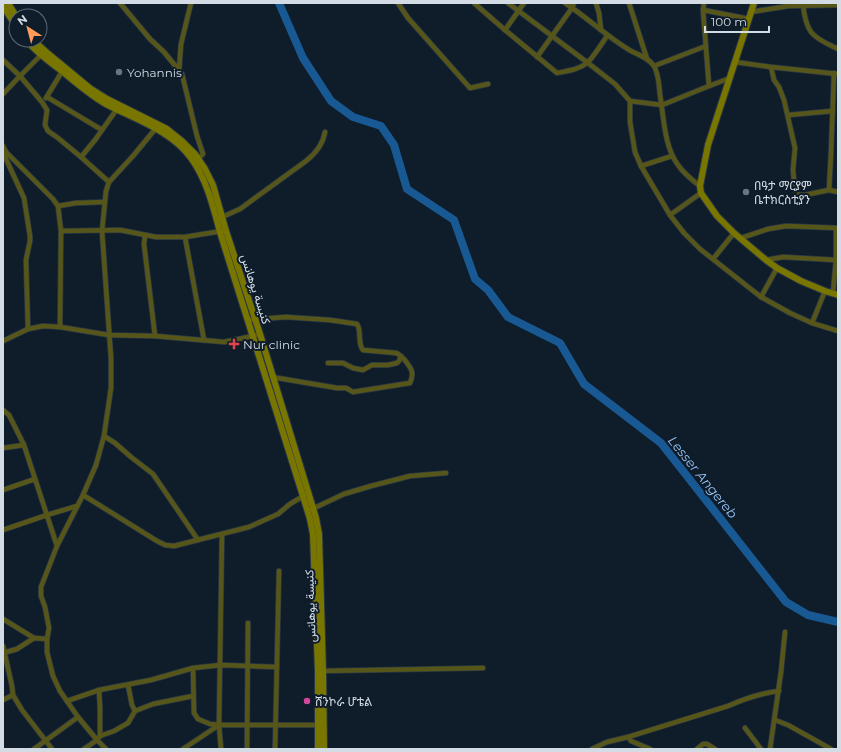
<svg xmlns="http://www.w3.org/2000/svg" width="841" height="752" font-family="Montserrat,Vazirmatn,'Noto Sans Ethiopic',sans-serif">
	<rect width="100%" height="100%" fill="#0f1c29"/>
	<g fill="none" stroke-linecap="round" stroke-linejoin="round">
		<path stroke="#185994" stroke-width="8" d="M279 3 303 58 331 101 353 117 381 126 394 145 407 189 454 220 475 279 488 290 508 317 560 343 584 384 661 443 786 602 808 615 838 622"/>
		<defs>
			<g id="street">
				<path d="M120 3 150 39 164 52 182 74 197 136 203 154 197 160"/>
				<path d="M398 3 408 18 470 88 488 84"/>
				<path d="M474 3 505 30 557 73C567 71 578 70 587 63 592 59 603 42 607 36"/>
				<path d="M508 3 588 63 615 84 630 101 662 105 709 86 730 78"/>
				<path d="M565 3C588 18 607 37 631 51 639 55 649 58 654 66 659 75 659 86 660 95 664 118 664 146 678 165 684 174 692 180 700 186"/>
				<path d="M596 3 599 13 601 30"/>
				<path d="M629 3 647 59"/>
				<path d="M704 3 703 10 709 86"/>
				<path d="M803 5C804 14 806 25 811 32 817 40 830 45 838 49"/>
				<path d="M703 10 749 19"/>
				<path d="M751 12 788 6 838 5"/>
				<path d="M505 30 524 3"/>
				<path d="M537 57 572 8 574 3"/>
				<path d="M3 60 20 76 42 102 47 110 45 125 48 131 58 138 81 157 109 182"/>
				<path d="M735 62 771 67 838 74"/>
				<path d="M654 66 706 46"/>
				<path d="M771 67 774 80 779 87 784 100 795 148 793 170 795 191 799 195H805L829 190 838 192"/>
				<path d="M179 71 181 44 191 3"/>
				<path d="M3 94 20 76 42 54"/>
				<path d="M47 97 102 130 95 140 81 157"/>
				<path d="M46 98 63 70"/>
				<path d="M630 101V122L635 152 641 166 670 215 684 233 700 249 761 297 790 313 812 323 838 331"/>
				<path d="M788 115 833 111"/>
				<path d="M102 130 117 109"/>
				<path d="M3 146 6 152 53 199 58 206 61 231 60 327"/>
				<path d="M6 152V159L24 198 30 236V241L26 260 28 329"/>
				<path d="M641 166 672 156"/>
				<path d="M829 190 831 153 834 73"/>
				<path d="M58 206 76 203 105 202"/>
				<path d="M670 215 701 193"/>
				<path d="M220 218 240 209 306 161C315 154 323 144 325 132"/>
				<path d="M61 231 120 230 156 237H185L222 231"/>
				<path d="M145 235 144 244 155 336"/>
				<path d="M185 237 204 340"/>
				<path d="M741 238 768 229 786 226 838 228"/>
				<path d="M713 259 734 233"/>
				<path d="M766 260 783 257 836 260"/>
				<path d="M833 293 836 260V228"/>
				<path d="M761 297 777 268"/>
				<path d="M248 320 286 317 330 320 357 324C362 331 357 343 363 350L396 353C400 354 401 357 404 359 411 368 415 372 410 383L353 392 346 388H337L272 377"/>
				<path d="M812 323 825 291"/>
				<path d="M3 341 28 329 43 326 60 327 109 335 155 336 224 342 253 336 260 334"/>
				<path d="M328 363H343L353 368 363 370 372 365H388L397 363 399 361 401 356"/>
				<path d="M3 410 9 415 24 445 57 546"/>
				<path d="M104 436 115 443 131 457 153 474 198 540"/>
				<path d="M3 448 24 445"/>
				<path d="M3 490 35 479"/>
				<path d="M83 495 157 541 165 545 174 546 249 527 278 514 290 504 305 495"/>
				<path d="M310 510 344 494 371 486 410 476 446 473"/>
				<path d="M3 530 47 515 77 506"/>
				<path d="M3 619 34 638"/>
				<path d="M3 646 12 686 13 695 3 700"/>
				<path d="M3 653 17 649 34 638 47 639"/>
				<path d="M193 668 194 713 198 719 210 724 219 725H321"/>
				<path d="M320 671 483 668"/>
				<path d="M128 685 132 705 135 711 153 704 193 696"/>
				<path d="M13 695 22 710 52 749"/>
				<path d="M67 701 99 690 151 680 193 668 221 665 277 667"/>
				<path d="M775 720 788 725 831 749"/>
				<path d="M745 728 761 749"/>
				<path d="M100 736 114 731 128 723 135 711"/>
				<path d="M628 737 728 706C744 699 761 693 779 691"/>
				<path d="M34 749 78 717"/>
				<path d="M84 749 97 740 100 736V707L99 690"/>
				<path d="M106 749 97 740 78 717 60 691 53 676 47 652V639L49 628 45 607 41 596V587L57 546 83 495 96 465 104 436 111 388V358L102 231 106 191 109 182 133 156 157 127"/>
				<path d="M183 749 219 725"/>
				<path d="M221 749 219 725 222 534"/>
				<path d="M247 749 248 623"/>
				<path d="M275 749 279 571"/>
				<path d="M592 749 607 742 628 737 631 741 650 749"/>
				<path d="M697 749 703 744H707L715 749"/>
				<path d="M770 749 781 672 785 632"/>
			</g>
			<g id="secondary">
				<path d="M8 3 16 16"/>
				<path d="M754 3 708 145 700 186 701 193 717 216 734 233 766 260 777 268 801 281 825 291 838 295"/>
				<path d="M3 6 16 26"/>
				<path d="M26 40C37 53 50 62 63 72 76 83 89 94 104 103 134 119 171 130 191 158 207 180 213 206 220 232L303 496 310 519 313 534 318 672V749"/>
				<path d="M33 40 45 51 91 89 107 99 167 129 182 141 195 154 205 169 213 185 226 231 260 334 316 518 319 534 323 671 324 749"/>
			</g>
		</defs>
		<use href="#street" stroke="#2a3743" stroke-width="6"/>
		<use href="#secondary" stroke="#2a3743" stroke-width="8"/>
		<use href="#street" stroke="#56561b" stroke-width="4.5"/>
		<use href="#secondary" stroke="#797600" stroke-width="6"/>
	</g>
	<g fill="#6b7280" stroke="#0f1c29" stroke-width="1.5">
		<circle cx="119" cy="72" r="4"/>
		<circle cx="746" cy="192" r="4"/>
	</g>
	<path fill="#e0444e" stroke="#0f1c29" stroke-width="1.5" d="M232 338h4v4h4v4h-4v4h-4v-4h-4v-4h4z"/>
	<circle fill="#d1479c" stroke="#0f1c29" stroke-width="1.5" cx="307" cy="701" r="4"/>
	<g text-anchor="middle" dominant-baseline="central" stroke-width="4" stroke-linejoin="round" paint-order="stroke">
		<g font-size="12" fill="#d3dce5" stroke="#0f1c29" text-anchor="start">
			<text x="127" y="72">Yohannis</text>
			<text x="754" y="185">በዓታ ማርያም<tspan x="754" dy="14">ቤተክርስቲያን</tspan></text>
			<text x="243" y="344">Nur clinic</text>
			<text x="315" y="701">ሸንኮራ ሆቴል</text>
		</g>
		<g font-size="12" fill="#d3dce5" stroke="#0f1c29">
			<text transform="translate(256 289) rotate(72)">كنيسة يوهانس</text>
			<text transform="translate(310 606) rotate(-92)">كنيسة يوهانس</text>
		</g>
		<g font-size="13" font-style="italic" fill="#97c6f8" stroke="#0f1c29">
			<text transform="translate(703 477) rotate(51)">Lesser Angereb</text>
		</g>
	</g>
	<rect width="841" height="752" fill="none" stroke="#d3dce5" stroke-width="8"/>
	<g transform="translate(28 28) rotate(324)"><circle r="19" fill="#0f1c29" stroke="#5d6974"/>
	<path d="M0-3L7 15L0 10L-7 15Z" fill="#ff9b5b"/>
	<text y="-6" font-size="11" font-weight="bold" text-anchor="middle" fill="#d3dce5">N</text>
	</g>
	<path d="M705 26v6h64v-6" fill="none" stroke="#d3dce5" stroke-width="2"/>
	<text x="711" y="26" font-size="12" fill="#d3dce5" stroke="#0f1c29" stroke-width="3" paint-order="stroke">100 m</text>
</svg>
